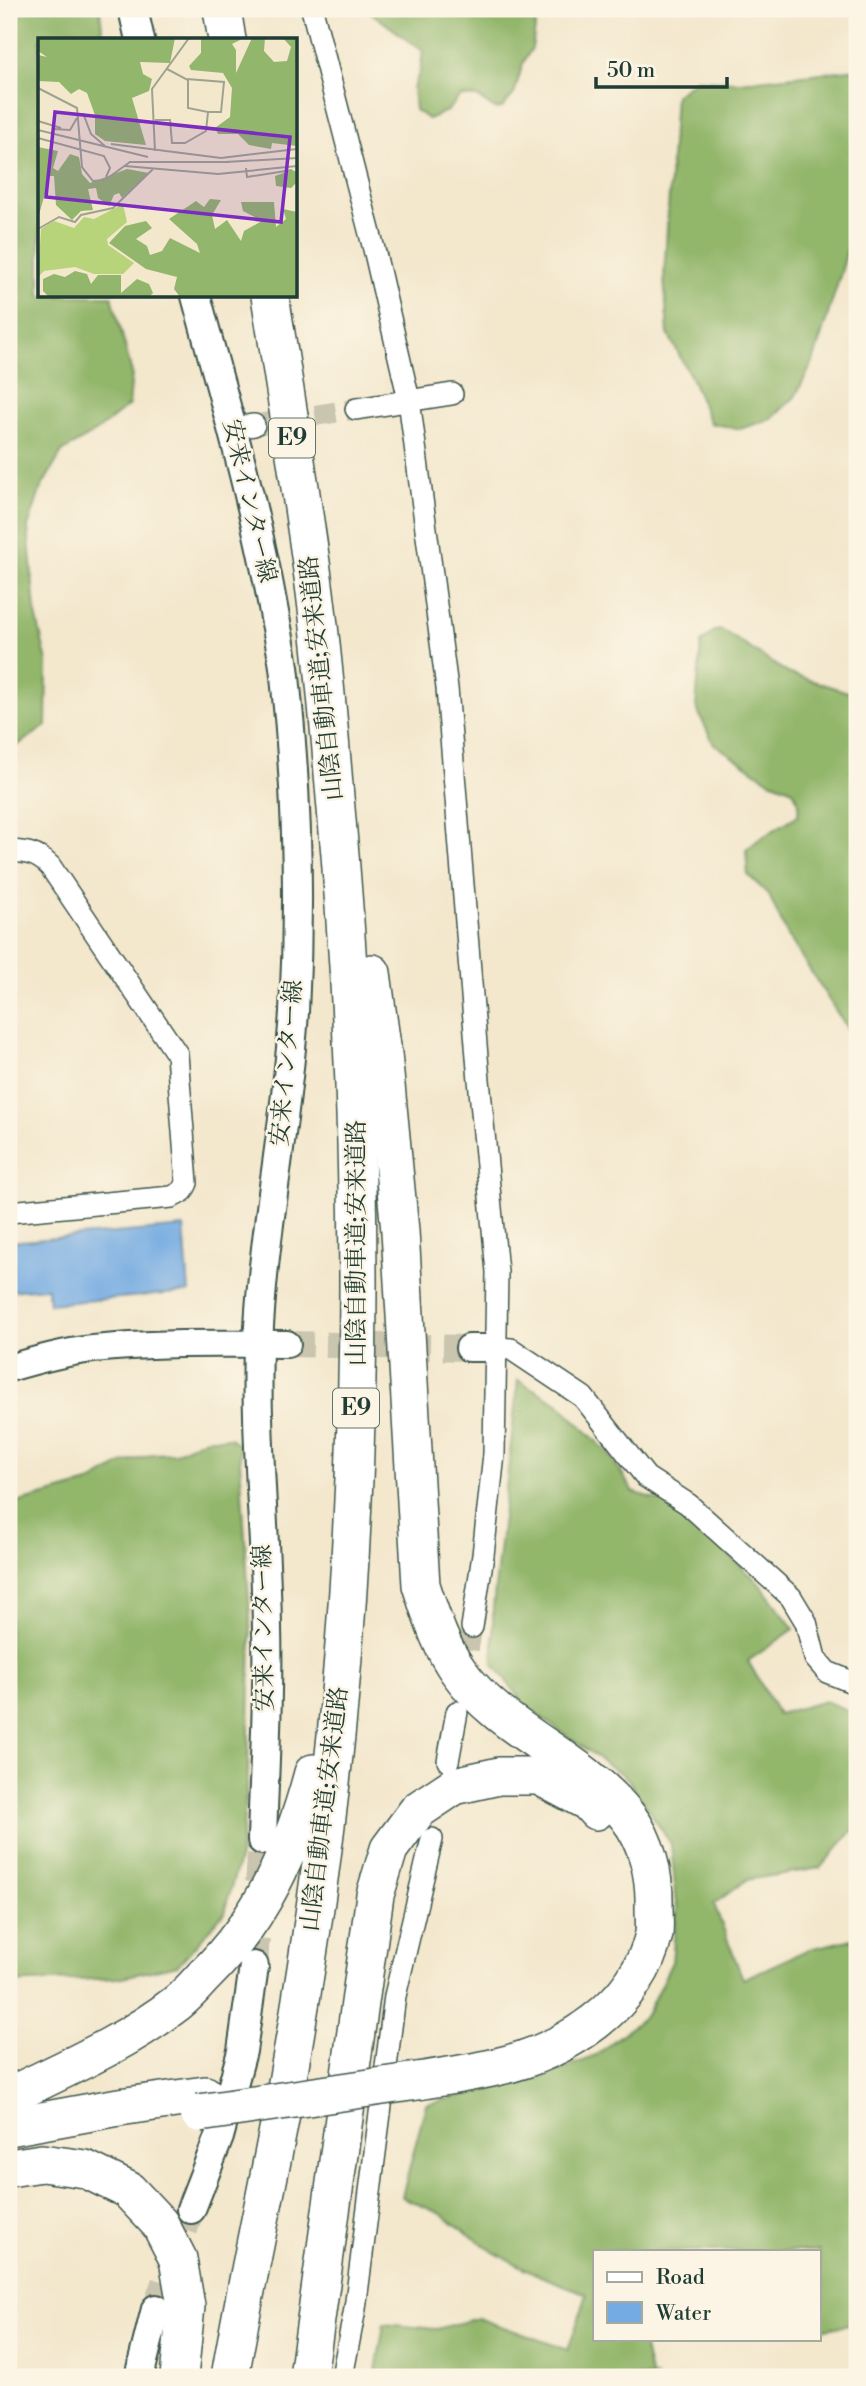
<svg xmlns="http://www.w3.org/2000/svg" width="866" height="2386" font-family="'Libre Bodoni','Noto Serif JP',serif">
	<rect width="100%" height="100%" fill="#fcf5e5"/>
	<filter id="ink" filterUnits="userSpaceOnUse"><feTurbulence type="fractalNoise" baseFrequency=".0143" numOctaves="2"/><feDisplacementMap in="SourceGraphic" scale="14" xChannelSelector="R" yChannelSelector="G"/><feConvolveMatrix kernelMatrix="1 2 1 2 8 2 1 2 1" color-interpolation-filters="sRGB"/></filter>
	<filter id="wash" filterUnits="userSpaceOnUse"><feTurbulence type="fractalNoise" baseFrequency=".00686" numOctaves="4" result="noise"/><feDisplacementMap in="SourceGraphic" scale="28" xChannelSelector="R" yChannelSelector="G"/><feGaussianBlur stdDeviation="1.57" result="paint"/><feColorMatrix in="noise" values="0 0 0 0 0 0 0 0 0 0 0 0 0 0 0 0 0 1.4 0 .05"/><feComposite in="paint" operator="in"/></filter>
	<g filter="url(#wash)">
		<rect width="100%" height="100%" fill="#f3e7cc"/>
		<g fill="#92b66b" stroke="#587a50" stroke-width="2">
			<path d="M9 9H100L103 40H40V296H112L132 373 129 405 97 431 62 452 41 488 28 527 35 610 47 662 46 726 9 751Z"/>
			<path d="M366 9H538L532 48 523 63 514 94 502 108 495 109 477 97 460 96 447 111 428 119 415 110 413 89 420 71 423 51Z"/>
			<path d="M857 69V212L841 273 813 362 795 397 771 419 740 429 710 423 691 377 668 334 664 278 675 95 696 80 741 82Z"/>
			<path d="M722 630 788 673 857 695V1044L787 934 769 895 748 875 746 850 758 840 798 815 799 803 793 790 768 780 713 743 696 707 701 643 714 631Z"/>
			<path d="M518 1380 558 1403 610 1455 633 1492 675 1506 758 1582 794 1629 748 1661 778 1714 825 1701 857 1714V1826L820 1868 746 1880 714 1904 743 1979 809 1949 857 1938V2324L824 2329 819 2327V2251H595V2339H642L650 2374 655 2377H375L384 2324 437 2329 478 2318 568 2350 587 2294 538 2275 495 2253 441 2214 402 2197 426 2104 541 2078 595 2056 646 2015 672 1962 677 1907 671 1844 628 1779 526 1707 493 1663V1607Z"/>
			<path d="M206 1438H230L239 1445 251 1632 248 1775 240 1856 224 1913 178 1965 118 1978 9 1983V1505L89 1483 122 1464 154 1454 175 1453Z"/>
		</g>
		<path fill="#74abe2" stroke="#4a748b" stroke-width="2" d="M184 1227 189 1292 49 1304 47 1288 9 1291V1242Z"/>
	</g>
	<g filter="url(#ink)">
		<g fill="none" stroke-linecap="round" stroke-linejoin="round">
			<g stroke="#c9c5ae" stroke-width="21" stroke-dasharray="21 10" stroke-linecap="butt">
				<path d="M254 425 356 409"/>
				<path d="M463 1680 472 1627"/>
			</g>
			<path stroke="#c9c5ae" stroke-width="26" stroke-dasharray="26 13" stroke-linecap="butt" d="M287 1344 469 1348"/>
			<g stroke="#c9c5ae" stroke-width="28" stroke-dasharray="28 14" stroke-linecap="butt">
				<path d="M254 1966 262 1840"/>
				<path d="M156 2309 191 2209"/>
			</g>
			<defs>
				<g id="minor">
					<path d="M312 9 375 253 409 400 447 688 478 1069 497 1272 494 1454 483 1555 472 1627"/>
					<path d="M356 409 452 394"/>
					<path d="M233 428 254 425"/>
					<path d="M9 851C27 852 37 853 50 866L177 1054 187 1183 183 1191 172 1197 9 1212"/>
					<path d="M496 1348 511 1349 583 1397 646 1477 688 1504 791 1597 806 1622 815 1658 827 1672 857 1684"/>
					<path d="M448 1761 457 1712"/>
					<path d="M342 2377 355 2309 395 1996 432 1839"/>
				</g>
				<g id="tertiary">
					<path d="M469 1348H496"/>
					<path d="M9 1368C36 1360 64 1352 93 1349 157 1342 223 1344 287 1344"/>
				</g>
				<g id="secondary">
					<path d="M133 9 140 40"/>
					<path d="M196 296C224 399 254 502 273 607 277 630 283 653 285 676 297 787 300 901 294 1012 287 1124 262 1235 258 1347 255 1441 266 1534 267 1628 269 1698 264 1769 262 1840"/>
					<path d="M191 2209 219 2137 242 2051 254 1966"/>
					<path d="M139 2377 156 2309"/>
				</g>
				<g id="motorway">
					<path d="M222 9 227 40"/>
					<path d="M372 973 383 1054 400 1231 421 1585C431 1615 440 1646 459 1672 503 1733 582 1757 628 1817 647 1841 655 1876 654 1907 654 1915 655 1925 654 1934 638 2006 564 2052 496 2067 470 2073 443 2077 417 2081"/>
					<path d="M9 2096C66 2068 126 2043 177 2003 186 1996 195 1986 203 1977 262 1919 292 1852 313 1773"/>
					<path d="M9 2127 119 2107 205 2095"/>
					<path d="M9 2168 42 2163 85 2169 128 2190 160 2224 178 2259 186 2306 179 2377"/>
					<path d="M230 2377C247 2277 270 2177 288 2077 311 1946 330 1813 341 1681 367 1386 362 1091 335 797 329 724 323 650 313 577 300 483 285 389 270 296"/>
					<path d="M308 2377 375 1895 389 1849 418 1810 454 1786 499 1776H539L588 1802 596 1811"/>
				</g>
			</defs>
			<use href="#minor" stroke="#3f564b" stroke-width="24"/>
			<use href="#tertiary" stroke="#3f564b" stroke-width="30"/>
			<use href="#secondary" stroke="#3f564b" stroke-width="32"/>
			<use href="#motorway" stroke="#3f564b" stroke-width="40"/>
			<use href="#minor" stroke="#fff" stroke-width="21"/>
			<use href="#tertiary" stroke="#fff" stroke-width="26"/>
			<use href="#secondary" stroke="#fff" stroke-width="28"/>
			<use href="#motorway" stroke="#fff" stroke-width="37"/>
			<defs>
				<path id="motorway-bridge" d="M199 2113 417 2081"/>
			</defs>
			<use href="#motorway-bridge" stroke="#3f564b" stroke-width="40" stroke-linecap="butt"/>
			<use href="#motorway-bridge" stroke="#fff" stroke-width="37"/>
		</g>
	</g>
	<g text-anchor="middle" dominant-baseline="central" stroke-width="5" stroke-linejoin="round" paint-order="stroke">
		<g fill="#fcf5e5" stroke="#617469" stroke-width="2">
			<rect x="269" y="418.5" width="46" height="39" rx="5"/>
			<rect x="333" y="1388.5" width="46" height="39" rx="5"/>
		</g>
		<g font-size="23" font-weight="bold" fill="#1f3d34">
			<text x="292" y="438">E9</text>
			<text x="356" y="1408">E9</text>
		</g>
		<g font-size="24" fill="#1f3d34" stroke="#fcf5e5">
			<text transform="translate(249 501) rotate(77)">安来インター線</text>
			<text transform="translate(322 678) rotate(-96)">山陰自動車道;安来道路</text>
			<text transform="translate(287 1063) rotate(-85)">安来インター線</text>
			<text transform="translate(357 1243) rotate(-90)">山陰自動車道;安来道路</text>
			<text transform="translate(264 1628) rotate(-91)">安来インター線</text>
			<text transform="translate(325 1809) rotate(-83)">山陰自動車道;安来道路</text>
		</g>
	</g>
	<g transform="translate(38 38)">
		<rect width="259" height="259" fill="#f3e7cc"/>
		<path d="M85 166 89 184 69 201 70 207 96 225 85 236H56L37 229 6 233 0 239 3 191 16 183 36 190 46 179 56 181Z" fill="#b8d47b"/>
		<path d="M0 0H137L132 25 102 24 105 36 114 41 111 53 94 60 108 107 67 103 57 96V77L49 55 41 51 33 56 21 44 0 43V17L9 19 0 13ZM163 0H206L194 6 198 12V35L214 0H227L226 13 236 24 249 23 253 9 245 0H259V108L234 105 233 111 211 107 200 96H180L177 90 192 79 194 50 185 35 153 32 151 28 163 15ZM0 109 20 113 15 130 20 133 32 116 41 119 44 136 52 145 89 131 111 135 84 160 81 155 76 157 71 168 60 160 58 150 50 151 55 172 43 173 34 182 18 167 16 138H12L0 180ZM254 132 259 134V144L253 150 238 148 237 138ZM172 161 183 162 174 177 177 191 189 182 203 203 206 193 224 183 205 173 203 164H236L238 189 248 181 245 171 259 174V259H142L136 251 139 239 108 231 71 205 87 188 108 183 114 190 98 201 109 208 112 217 124 213 132 200 162 215 159 206 131 181 158 163 166 169ZM37 233 49 236 53 246 60 237H83V255L99 241 111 246 115 255 111 259H11L5 253V241L16 236 27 239Z" fill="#92b66b"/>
		<path fill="none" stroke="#9ea38f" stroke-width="2" d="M149 41 186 44 183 74H170M0 50 39 70 44 129 55 143 67 142 92 124H192M45 75 53 96 68 109M117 82H132L134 105H147L168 93 170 74 150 70V42L129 31M0 83 23 90M15 91 32 92 39 80M0 92 110 119M0 100 66 118 72 130 68 139M73 106 183 120 259 111M117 113 114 51 151 0M187 124 259 120M87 128 180 136 259 128M208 130 209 139 254 132M0 191 21 179 37 184 43 177 75 170 115 131"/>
		<path fill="#7b2cbf" fill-opacity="0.15" stroke="#7b2cbf" stroke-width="3.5" d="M17 74 252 99 243 184 8 159Z"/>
		<rect width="259" height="259" fill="none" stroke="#1f3d34" stroke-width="3.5"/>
	</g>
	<rect width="866" height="2386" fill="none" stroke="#fcf5e5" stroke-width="35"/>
	<rect x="593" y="2250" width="228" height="91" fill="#fcf5e5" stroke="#a4ab9e" stroke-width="2"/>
	<rect x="607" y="2272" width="35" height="10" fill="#ffffff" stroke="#a4ab9e" stroke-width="2"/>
	<text x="656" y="2284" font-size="21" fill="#1f3d34">Road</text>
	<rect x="607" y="2302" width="35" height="21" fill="#74abe2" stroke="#a4ab9e" stroke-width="2"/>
	<text x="656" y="2320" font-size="21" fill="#1f3d34">Water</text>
	<path d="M596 77v10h131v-10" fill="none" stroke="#1f3d34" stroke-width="3.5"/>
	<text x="607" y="77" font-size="21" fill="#1f3d34" stroke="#fcf5e5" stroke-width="5" paint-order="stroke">50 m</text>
</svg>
